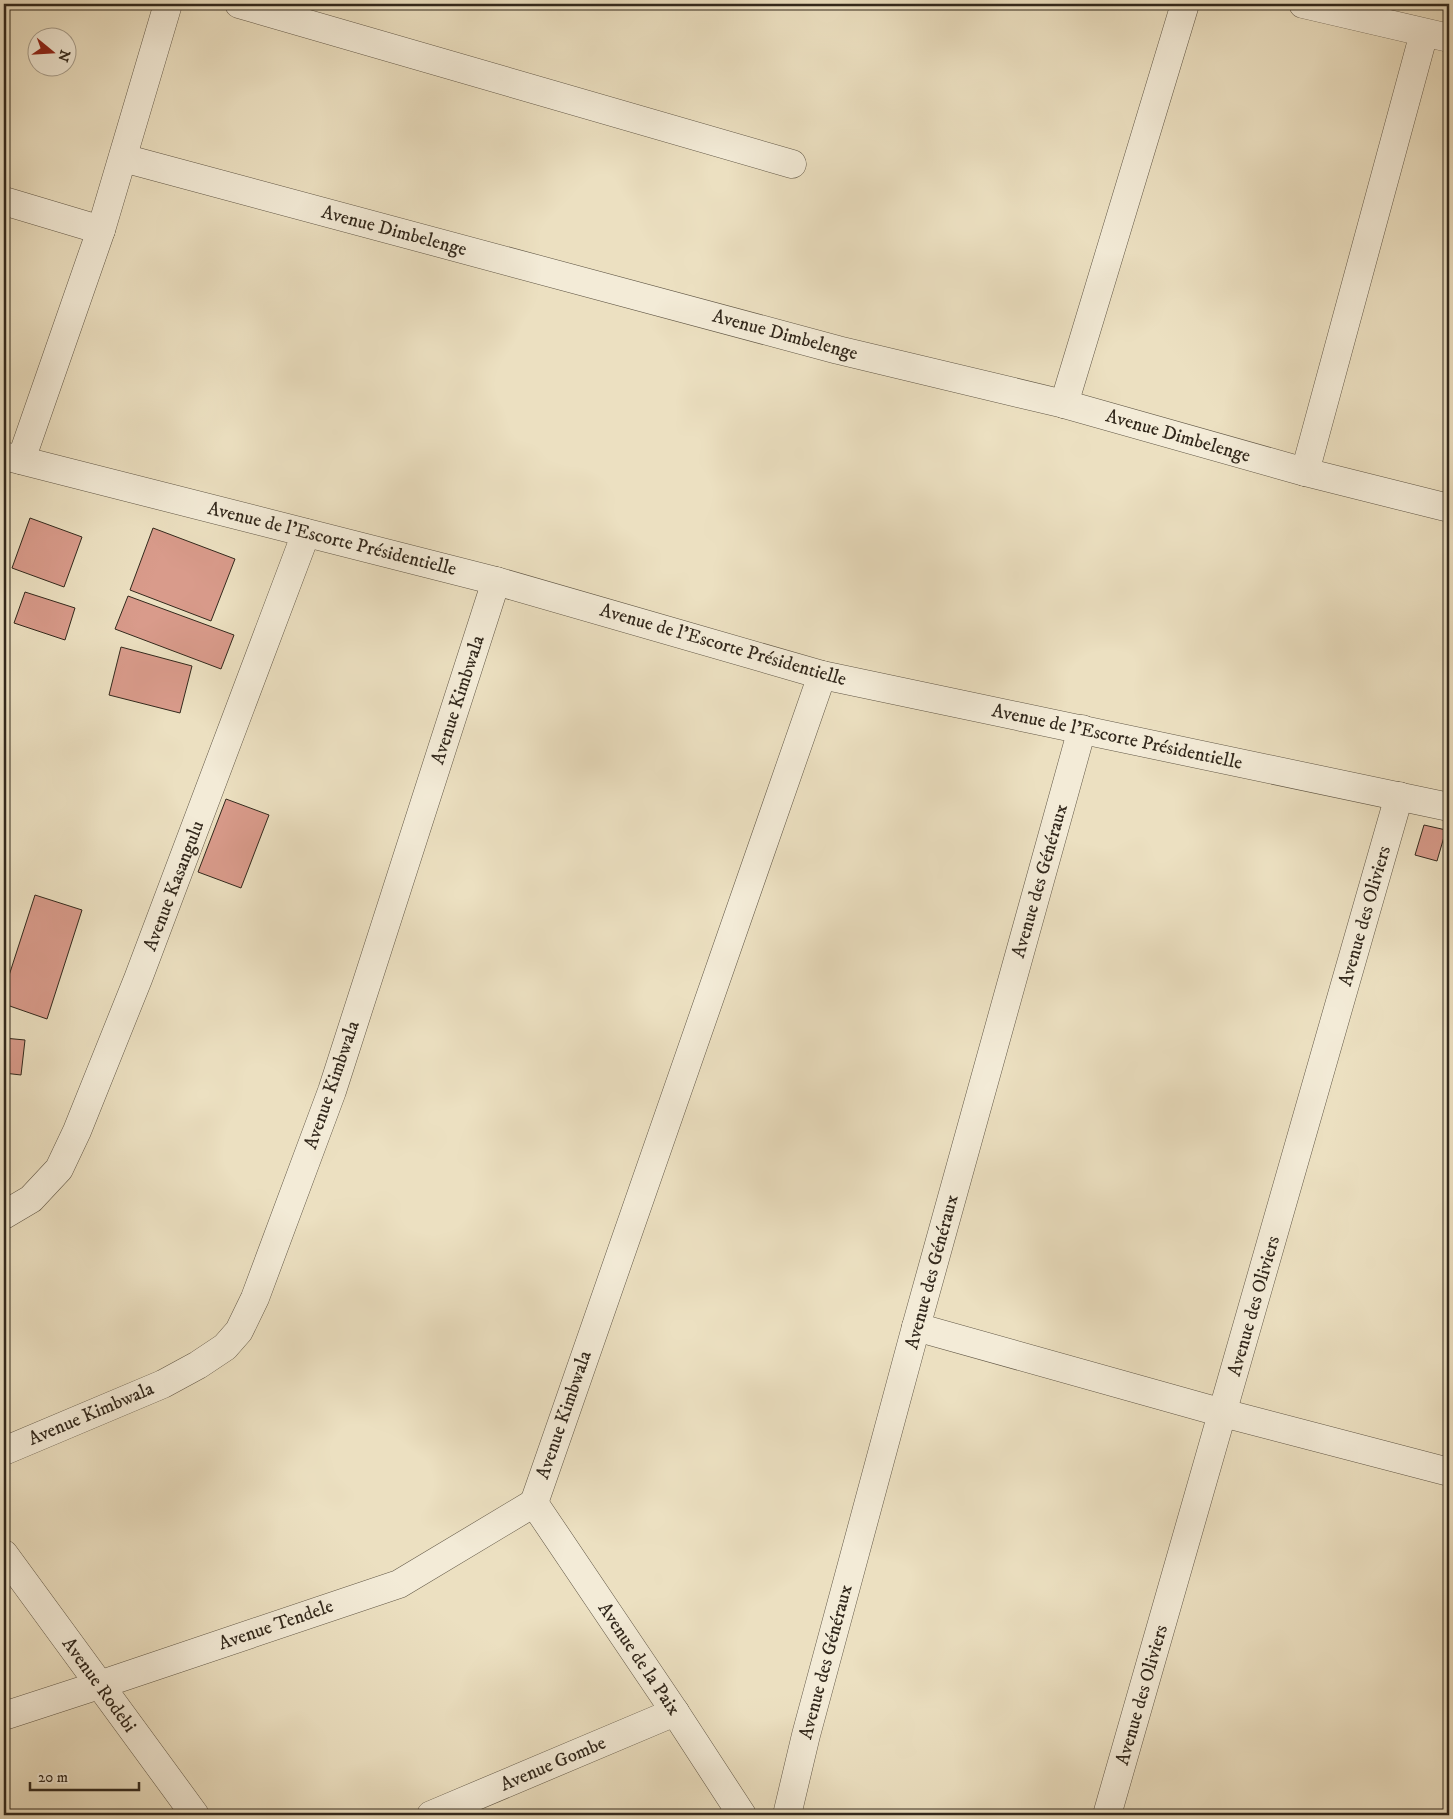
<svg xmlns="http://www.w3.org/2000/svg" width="1453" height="1819" font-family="'IM FELL DW Pica',serif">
	<rect width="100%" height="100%" fill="#ece0c1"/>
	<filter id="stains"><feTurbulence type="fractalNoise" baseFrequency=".004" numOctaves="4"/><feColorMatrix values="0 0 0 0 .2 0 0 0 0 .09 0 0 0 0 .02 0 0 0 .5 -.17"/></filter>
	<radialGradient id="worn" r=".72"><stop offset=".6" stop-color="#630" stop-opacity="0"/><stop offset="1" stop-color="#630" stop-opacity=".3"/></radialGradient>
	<g fill="#d99b8b" stroke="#32281c">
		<path d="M30 518 82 537 64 587 12 568Z"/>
		<path d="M153 528 235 559 211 621 130 590Z"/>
		<path d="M25 592 75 608 65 640 14 623Z"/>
		<path d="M128 596 234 635 221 669 115 629Z"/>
		<path d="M121 647 192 666 180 713 109 695Z"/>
		<path d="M226 799 269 815 241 888 198 872Z"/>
		<path d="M1424 825 1446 830 1437 861 1415 855Z"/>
		<path d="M35 895 82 910 47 1019 4 1004V991Z"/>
		<path d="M4 1038 25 1040 21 1075 4 1073Z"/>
	</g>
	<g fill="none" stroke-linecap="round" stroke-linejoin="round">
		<defs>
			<g id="minor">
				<path d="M239 4 792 164"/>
				<path d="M1303 4 1449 38"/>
				<path d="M123 158 838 350 1064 404 1305 472 1449 508"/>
				<path d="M4 201 101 230"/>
				<path d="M1064 404 1185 4"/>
				<path d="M4 456 496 581 822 675 1449 807"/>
				<path d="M21 460 101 230 168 4"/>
				<path d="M1305 472 1424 33"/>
				<path d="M4 1215 31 1199 59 1169 77 1131 138 979 306 533"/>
				<path d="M916 1327 1223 1413 1449 1472"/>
				<path d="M4 1451 163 1384 198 1365 225 1347 239 1331 255 1298 332 1091 496 581"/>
				<path d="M534 1503 822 675"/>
				<path d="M534 1503 675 1712 742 1815"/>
				<path d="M4 1554 195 1815"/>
				<path d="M4 1716 99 1685 399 1584 534 1503"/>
				<path d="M431 1815 675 1712"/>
				<path d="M787 1815 806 1735 916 1327 1082 729"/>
				<path d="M1107 1815 1399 796"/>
			</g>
		</defs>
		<use href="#minor" stroke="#605645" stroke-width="29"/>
		<use href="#minor" stroke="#f3ebd7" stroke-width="28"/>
	</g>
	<g text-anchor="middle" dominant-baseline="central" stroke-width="4" stroke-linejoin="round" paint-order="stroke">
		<g font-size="19" fill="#32281c" stroke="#f3ebd7">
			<text transform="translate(394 231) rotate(15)">Avenue Dimbelenge</text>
			<text transform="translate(785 335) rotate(15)">Avenue Dimbelenge</text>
			<text transform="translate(1178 436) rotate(16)">Avenue Dimbelenge</text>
			<text transform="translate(332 539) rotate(14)">Avenue de l'Escorte Présidentielle</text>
			<text transform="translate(723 645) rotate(16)">Avenue de l'Escorte Présidentielle</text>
			<text transform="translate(458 700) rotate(-72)">Avenue Kimbwala</text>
			<text transform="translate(1117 737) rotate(12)">Avenue de l'Escorte Présidentielle</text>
			<text transform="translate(1040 881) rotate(-74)">Avenue des Généraux</text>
			<text transform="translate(174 886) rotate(-69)">Avenue Kasangulu</text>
			<text transform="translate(1365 916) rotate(-74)">Avenue des Oliviers</text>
			<text transform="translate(332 1085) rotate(-71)">Avenue Kimbwala</text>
			<text transform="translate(932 1272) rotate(-75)">Avenue des Généraux</text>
			<text transform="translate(1254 1306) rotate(-74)">Avenue des Oliviers</text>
			<text transform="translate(91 1414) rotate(-23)">Avenue Kimbwala</text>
			<text transform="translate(564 1415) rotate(-71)">Avenue Kimbwala</text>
			<text transform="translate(276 1625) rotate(-19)">Avenue Tendele</text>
			<text transform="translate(639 1659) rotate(56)">Avenue de la Paix</text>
			<text transform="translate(826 1662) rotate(-75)">Avenue des Généraux</text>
			<text transform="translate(99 1685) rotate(54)">Avenue Rodebi</text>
			<text transform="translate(1142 1695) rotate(-74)">Avenue des Oliviers</text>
			<text transform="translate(553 1764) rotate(-23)">Avenue Gombe</text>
		</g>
	</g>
	<rect width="1453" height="1819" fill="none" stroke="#ece0c1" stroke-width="20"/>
	<rect x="5" y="5" width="1443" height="1809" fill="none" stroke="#32281c" stroke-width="2.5"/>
	<rect x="10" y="10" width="1433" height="1799" fill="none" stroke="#32281c"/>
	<g transform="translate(52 52) rotate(108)"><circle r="24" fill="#f3ebd7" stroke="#a69d8c"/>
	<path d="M0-4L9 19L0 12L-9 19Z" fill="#8f2418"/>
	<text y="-8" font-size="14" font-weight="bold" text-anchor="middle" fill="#32281c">N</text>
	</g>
	<path d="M30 1782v8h109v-8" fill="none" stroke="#32281c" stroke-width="2.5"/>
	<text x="38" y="1782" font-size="15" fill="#32281c" stroke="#f3ebd7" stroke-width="4" paint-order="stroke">20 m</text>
	<rect width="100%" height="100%" filter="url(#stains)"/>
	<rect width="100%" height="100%" fill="url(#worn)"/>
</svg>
